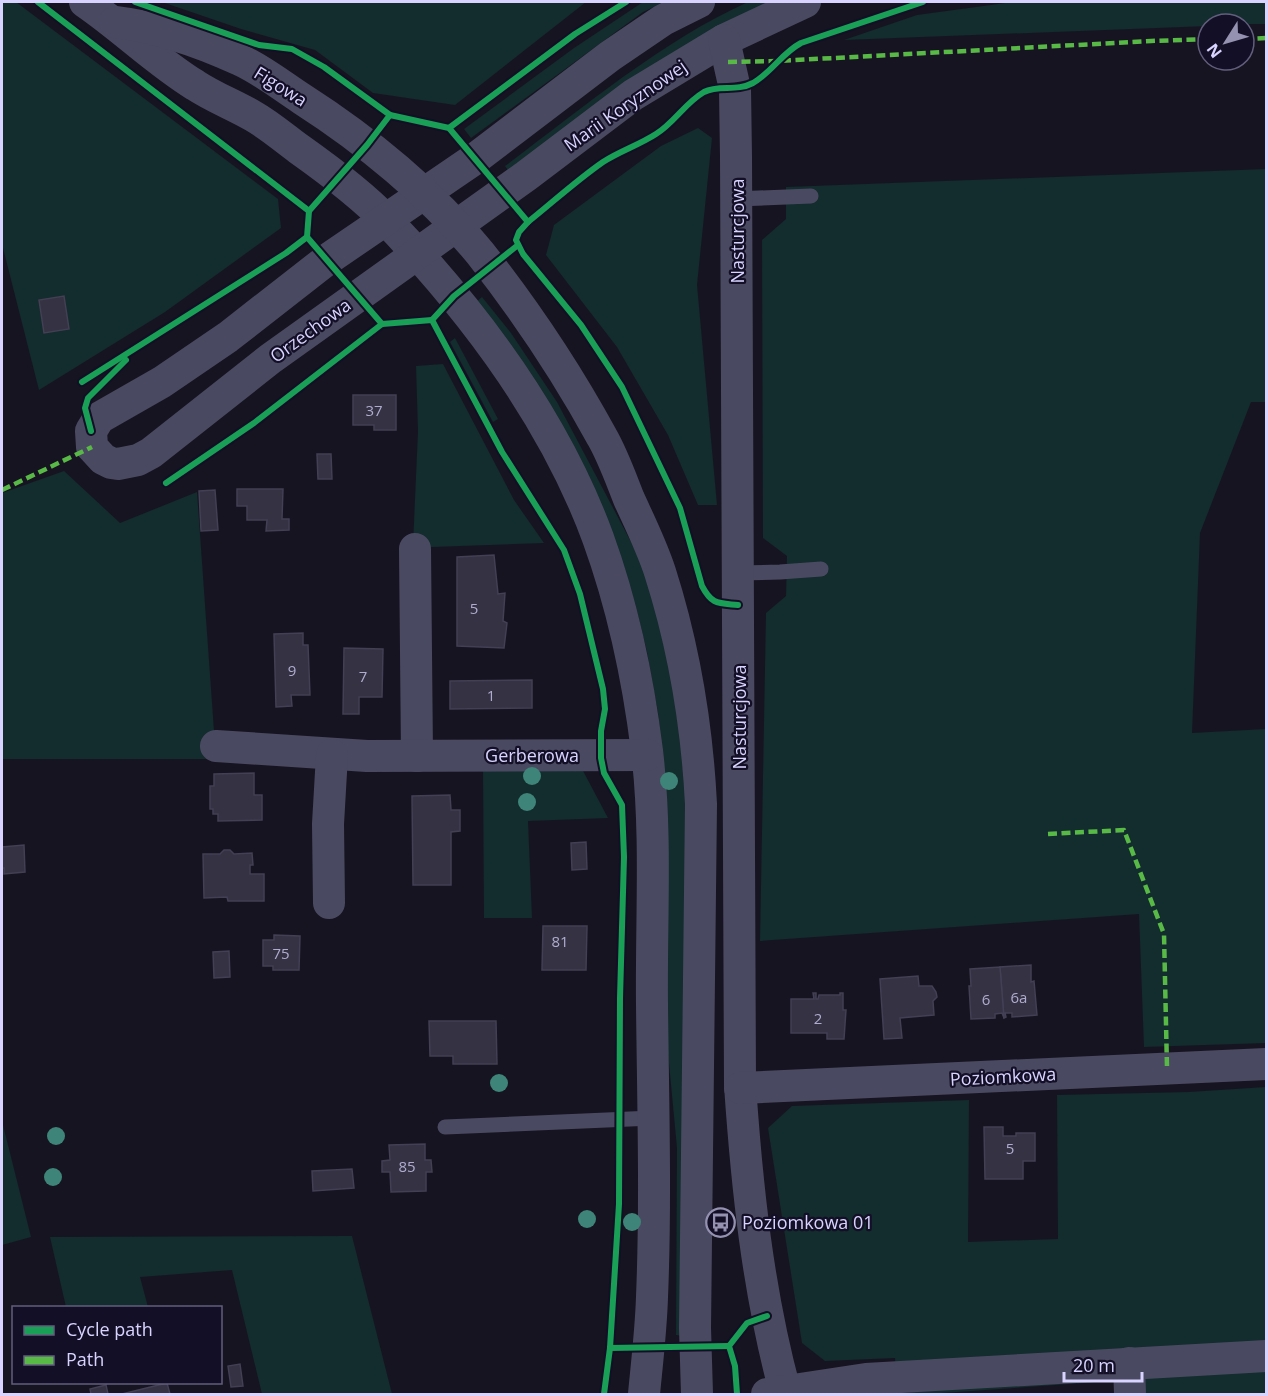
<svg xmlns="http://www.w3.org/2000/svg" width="1268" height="1396" font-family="'Open Sans',sans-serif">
	<rect width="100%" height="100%" fill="#161421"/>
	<g fill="#132c2d">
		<path d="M2 2H16L278 199 281 228 165 312 39 390 2 244Z"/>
		<path d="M162 2H586L455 105 373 93 315 50 241 29Z"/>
		<path d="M643 2H664L643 12 471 138 464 129 574 48Z"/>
		<path d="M748 2H769L699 37 510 173 505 166C580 110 663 40 748 2Z"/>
		<path d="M1013 2H1266V24H1208V26L844 40 917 15Z"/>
		<path d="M698 128 712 138 697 285 717 505H698L668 435 617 347 546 255 554 225 661 146Z"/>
		<path d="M1266 169V402H1251L1200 533 1192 733 1266 729V1043L1144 1047 1139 914 760 941 766 613 786 596 787 556 763 538 762 240 786 219V187Z"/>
		<path d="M482 297 511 333 557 402 648 574 679 701 688 775 683 1336 676 1335 677 1148 665 1021 666 787 658 713 647 652 635 603 476 302Z"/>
		<path d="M455 338 498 419 493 422 450 342Z"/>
		<path d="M443 364 514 500 544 543 432 547 413 545 418 431 416 366Z"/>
		<path d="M64 471 120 523 197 492 216 759H2V493Z"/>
		<path d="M581 767 608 818 528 821 532 918H484L483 769Z"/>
		<path d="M1266 1087V1394H1142L1141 1379 928 1394H898L895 1358 825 1361 802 1343 768 1128 792 1106 969 1100 968 1242 1058 1239 1057 1095 1189 1092Z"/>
		<path d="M2 1121 31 1237 2 1245Z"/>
		<path d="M352 1236 392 1394H262L232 1270 140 1277 148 1307H66L50 1237Z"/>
	</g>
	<g fill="#343243" stroke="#433f54" stroke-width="1.5">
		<path d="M64 296 69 329 44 333 39 300Z"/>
		<path d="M353 395H396V430H374V425H353Z"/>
		<path d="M317 454H331L332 479H318Z"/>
		<path d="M237 489H283L282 519H289V530L266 531 267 520H247V506H237Z"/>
		<path d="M215 490 218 530 201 531 199 491Z"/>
		<path d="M494 555 498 594 505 593 503 621 507 623 504 648 457 646V557Z"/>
		<path d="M303 633V645H308L310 695H291L292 706 276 707 274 634Z"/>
		<path d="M344 648 383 649 382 697H359V714H343Z"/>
		<path d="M532 680V708L450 709V681Z"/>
		<path d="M254 773V795H262V820L218 821V814H213V809H210V786H214V774Z"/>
		<path d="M450 795 451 810H460V831L451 832V885H413L412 796Z"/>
		<path d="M586 842 587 869 572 870 571 843Z"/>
		<path d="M24 845 25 872 4 874V868H2V847Z"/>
		<path d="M224 850H230L234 854 252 853 253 865H250V874H264V901H228L227 897 204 898 203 854H220Z"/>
		<path d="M543 926H587L586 970H542Z"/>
		<path d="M274 935 300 936 299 970H273V966H263V940H274Z"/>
		<path d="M229 951 230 977 214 978 213 952Z"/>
		<path d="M1031 965V982L1034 981 1037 1015 1012 1017V1013H1005L1006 1017 1004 1018 1000 967Z"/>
		<path d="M1000 967 1004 1018 1002 1013 995 1014V1018L971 1019 969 986H971L970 969Z"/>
		<path d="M918 976 919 986H932L936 992 937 997 933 1001 934 1015 900 1018 902 1038 884 1039 880 979Z"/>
		<path d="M813 993H816V999H818L819 995H840V993H843V1010H846L844 1039H827V1033H791V999H814Z"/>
		<path d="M429 1021H496L497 1064H453V1056H430Z"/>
		<path d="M984 1127H1003V1136H1016V1133H1035V1161H1023V1179H985Z"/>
		<path d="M425 1144V1160H431L432 1172H426V1191L391 1192 390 1172H382V1161L390 1160 389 1145Z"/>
		<path d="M352 1169 354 1188 313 1191 312 1171Z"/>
		<path d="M240 1364 243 1386 231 1387 228 1366Z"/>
		<path d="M167 1383 170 1394H122Z"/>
		<path d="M106 1385 108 1394H91L90 1389Z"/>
	</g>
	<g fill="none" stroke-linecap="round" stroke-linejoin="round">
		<g stroke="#4a4962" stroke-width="15">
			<path d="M736 199 811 196"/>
			<path d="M738 573 780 572 821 569"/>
			<path d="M445 1127 653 1118"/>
		</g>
		<g stroke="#4a4962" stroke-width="32">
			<path d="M85 2C123 28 156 61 195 85 213 97 234 105 253 116 269 125 284 138 299 149 330 171 361 194 387 221 474 312 554 418 598 538 623 607 638 678 647 751 657 835 651 920 652 1004 653 1101 656 1199 652 1297 651 1330 647 1362 644 1394"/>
			<path d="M699 2 663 20 610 56 476 158 328 259 228 337 162 382 99 418 91 431 92 447 103 459 111 463 118 464 138 460 151 453 270 359 526 176 633 95 724 40 805 2"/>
			<path d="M115 22C158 27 201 42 240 60 262 70 282 86 302 99 366 140 432 194 480 253 525 310 567 373 602 437 613 456 621 479 629 499 640 523 652 547 660 572 684 647 697 726 701 804L695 1328 697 1394"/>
			<path d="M724 40 735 89 736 157 740 1085C747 1188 758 1291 785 1391"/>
			<path d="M415 549 417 756"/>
			<path d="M216 746 367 756 647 755"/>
			<path d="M329 903 328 824 332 755"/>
			<path d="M740 1088 1266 1064"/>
			<path d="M1129 1363 1130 1394"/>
			<path d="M767 1394 866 1379 1266 1356"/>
		</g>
		<g stroke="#58b947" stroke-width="4.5" stroke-dasharray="9 4.5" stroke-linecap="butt">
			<path d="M1244 39 1266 38"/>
			<path d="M728 62 778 61 1151 41 1208 39"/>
			<path d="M2 490 92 447"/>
			<path d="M1048 834 1124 830 1164 934 1167 1068"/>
		</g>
		<defs>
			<g id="cycleway">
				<path d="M38 2 309 211 307 237 382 324"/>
				<path d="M135 2 259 45 292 49 324 67 390 115 449 128 528 222"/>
				<path d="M449 128 575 34 626 2"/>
				<path d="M309 211 367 145 390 115"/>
				<path d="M432 320 454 296 518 245"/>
				<path d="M82 382 286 253 307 237"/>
				<path d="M91 431 85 408 88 398 126 360"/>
				<path d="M166 483 254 423 382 324 432 320 502 452 564 550 580 594 603 689 605 709 601 731V758L604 773 622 805 624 857 620 998 619 1204 610 1348 604 1394"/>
				<path d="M738 605C718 603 712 605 702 586L680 508 622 387 581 325 523 254 516 240 519 232 528 222C553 202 577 180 603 162 620 151 639 145 656 134 674 123 685 103 704 92 719 84 736 92 753 83 772 72 782 53 801 43L923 2"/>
				<path d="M610 1348 729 1346"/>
				<path d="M737 1394 735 1366 729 1346 747 1323 767 1316"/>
			</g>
		</defs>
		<use href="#cycleway" stroke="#130f26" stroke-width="10"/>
		<use href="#cycleway" stroke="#1a9f57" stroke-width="6"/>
	</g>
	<g fill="#3e8478">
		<circle cx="532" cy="776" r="9"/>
		<circle cx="669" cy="781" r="9"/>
		<circle cx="527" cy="802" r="9"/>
		<circle cx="499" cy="1083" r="9"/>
		<circle cx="56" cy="1136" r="9"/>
		<circle cx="53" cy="1177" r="9"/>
		<circle cx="587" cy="1219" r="9"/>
		<circle cx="632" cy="1222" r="9"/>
	</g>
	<defs>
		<symbol id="bus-ring" viewBox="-11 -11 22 22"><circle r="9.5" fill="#130f26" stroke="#9591b1" stroke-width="1.5"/><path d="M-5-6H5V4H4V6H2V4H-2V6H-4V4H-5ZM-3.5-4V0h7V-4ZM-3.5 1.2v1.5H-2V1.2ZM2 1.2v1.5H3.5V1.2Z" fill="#9591b1"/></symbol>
	</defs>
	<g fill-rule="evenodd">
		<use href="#bus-ring" x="704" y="1206" width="33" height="33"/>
	</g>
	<g text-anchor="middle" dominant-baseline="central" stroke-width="4.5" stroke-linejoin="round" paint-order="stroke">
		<g font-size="15" fill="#b0acd0">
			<text x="374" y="410">37</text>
			<text x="474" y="608">5</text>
			<text x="292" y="670">9</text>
			<text x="363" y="676">7</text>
			<text x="491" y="695">1</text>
			<text x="560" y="941">81</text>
			<text x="281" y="953">75</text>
			<text x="1019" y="997">6a</text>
			<text x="986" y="999">6</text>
			<text x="818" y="1018">2</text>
			<text x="1010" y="1148">5</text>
			<text x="407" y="1166">85</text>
		</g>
		<g font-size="18" fill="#d9d4ff" stroke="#130f26">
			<text transform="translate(281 86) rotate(32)">Figowa</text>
			<text transform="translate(625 105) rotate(-35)">Marii Koryznowej</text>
			<text transform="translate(737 231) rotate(-90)">Nasturcjowa</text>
			<text transform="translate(310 330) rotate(-36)">Orzechowa</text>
			<text transform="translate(739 717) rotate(-90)">Nasturcjowa</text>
			<text x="532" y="755">Gerberowa</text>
			<text transform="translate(1003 1076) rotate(-3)">Poziomkowa</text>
		</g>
		<g font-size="18" fill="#d9d4ff" stroke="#130f26" text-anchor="start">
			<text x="742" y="1222">Poziomkowa 01</text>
		</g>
	</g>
	<rect width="1268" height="1396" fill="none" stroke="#d9d4ff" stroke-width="6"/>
	<rect x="12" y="1306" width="210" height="78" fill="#130f26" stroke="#625e7d" stroke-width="1.5"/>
	<rect x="24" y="1326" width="30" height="9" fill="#1a9f57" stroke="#625e7d" stroke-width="1.5"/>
	<text x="66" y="1336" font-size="18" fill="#d9d4ff">Cycle path</text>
	<rect x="24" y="1356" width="30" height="9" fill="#58b947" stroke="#625e7d" stroke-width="1.5"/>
	<text x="66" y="1366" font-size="18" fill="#d9d4ff">Path</text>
	<g transform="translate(1226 42) rotate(233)"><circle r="28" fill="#130f26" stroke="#625e7d" stroke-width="1.5"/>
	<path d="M0-4.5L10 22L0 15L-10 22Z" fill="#9591b1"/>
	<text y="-9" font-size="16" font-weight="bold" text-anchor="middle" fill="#d9d4ff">N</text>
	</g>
	<path d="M1064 1372v9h78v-9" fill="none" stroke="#d9d4ff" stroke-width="3"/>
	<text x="1073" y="1372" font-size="18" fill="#d9d4ff" stroke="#130f26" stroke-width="4.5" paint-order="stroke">20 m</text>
</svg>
